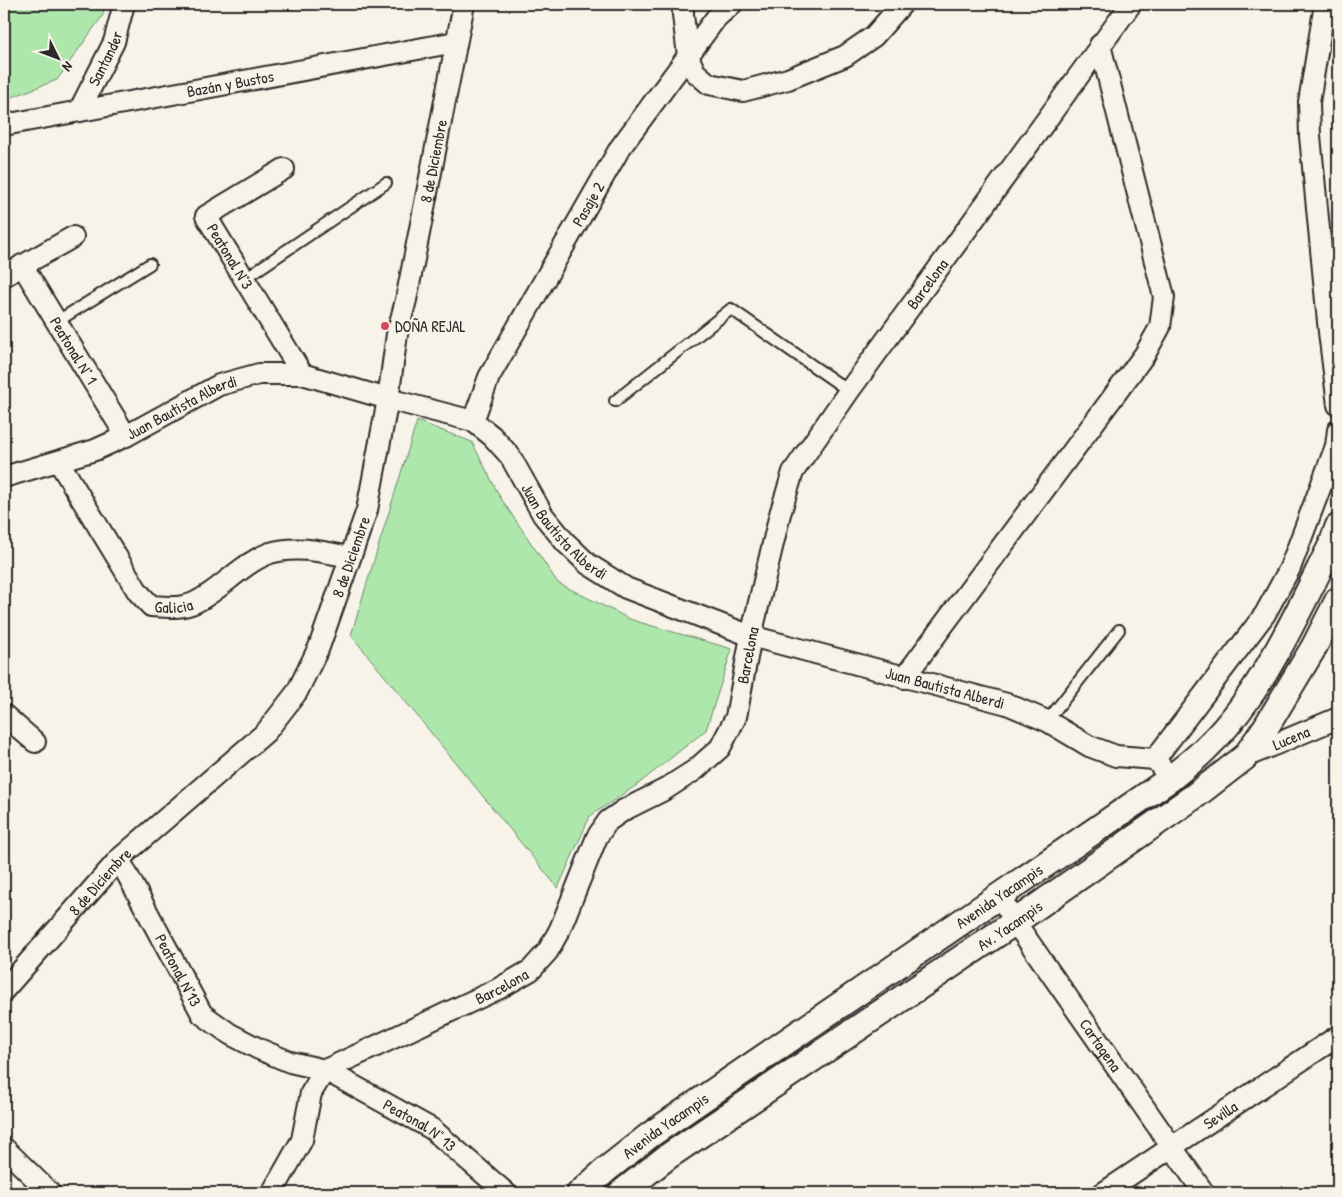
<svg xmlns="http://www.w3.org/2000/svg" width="1342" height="1197" font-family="'Patrick Hand',sans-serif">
	<rect width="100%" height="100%" fill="#f7f3e8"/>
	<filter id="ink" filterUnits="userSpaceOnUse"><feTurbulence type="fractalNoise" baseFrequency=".02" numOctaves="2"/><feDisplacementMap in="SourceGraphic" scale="10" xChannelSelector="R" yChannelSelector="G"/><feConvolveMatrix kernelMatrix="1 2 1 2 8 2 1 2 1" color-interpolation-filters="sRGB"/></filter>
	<g filter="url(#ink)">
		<g fill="#aee7ab" stroke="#6c896b">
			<path d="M4 4H104L103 15 57 80 4 100Z"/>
			<path d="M417 421 472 442 500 497 558 583 632 620 732 649 706 730 637 785 590 816 558 888 351 635Z"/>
		</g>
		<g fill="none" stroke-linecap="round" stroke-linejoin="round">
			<defs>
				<g id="service">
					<path d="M244 279 386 183"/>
					<path d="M56 322 150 264"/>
					<path d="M615 401 731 309 849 391"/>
					<path d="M1047 721 1119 630"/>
				</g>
				<g id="minor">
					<path d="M683 4V15L688 56 695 72 709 84 743 91 788 79 845 56 874 36 902 4"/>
					<path d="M1325 4 1309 102 1310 136 1329 332 1338 405"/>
					<path id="s1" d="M79 111 114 42 124 4"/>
					<path id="s2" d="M4 125 456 42"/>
					<path id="s3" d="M284 169 206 216 302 374"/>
					<path id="s4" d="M22 265 126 436"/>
					<path d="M4 276 73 237"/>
					<path id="s5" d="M473 421 489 377 620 148 716 18 732 4"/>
					<path id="s6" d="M59 462 138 592 151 606C166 607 182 609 196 602 222 589 242 563 270 553 296 545 324 552 350 557"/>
					<path id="s7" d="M4 477 95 450 126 436 219 385 259 374H302L388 399 473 421 492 436 510 456 543 515 565 542 588 564 626 588 751 636 1007 704 1047 721 1089 746 1116 756 1155 759"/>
					<path d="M904 678 1145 354 1160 327 1164 297 1100 45"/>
					<path d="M4 715 35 742"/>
					<path id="s8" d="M1245 757 1338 718"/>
					<path d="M1162 768 1155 759 1265 614 1290 568 1336 446 1338 430"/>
					<path id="s9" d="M119 859 202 1014 230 1034 259 1049 290 1062 325 1070 432 1129 506 1193"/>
					<path id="s10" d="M1000 896 1015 922 1204 1193"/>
					<path id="s11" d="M4 990 119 859 266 732 297 692 319 647 367 510 388 399 397 334 406 300 464 4"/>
					<path d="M4 1148 50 1193"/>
					<path id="s12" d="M272 1193 302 1140 311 1093 325 1070 498 989 531 970 548 951 560 929 597 837 608 821 624 810 664 790 695 770 720 748 736 717 751 636 780 514 793 472 849 391 1131 4"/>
					<path id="s13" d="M1103 1193 1338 1036"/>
				</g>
				<g id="tertiary">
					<path id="s14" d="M580 1193 607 1169 650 1135 1170 779C1183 768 1197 758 1208 746 1262 694 1298 611 1332 544L1338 527"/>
					<path id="s15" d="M621 1193 667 1157 1015 922 1196 795 1245 757 1266 727 1314 647 1338 600"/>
				</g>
			</defs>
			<use href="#service" stroke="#2b2b2b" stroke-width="14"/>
			<use href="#minor" stroke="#2b2b2b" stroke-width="24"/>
			<use href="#tertiary" stroke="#2b2b2b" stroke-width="29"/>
			<use href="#service" stroke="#f7f3e8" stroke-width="10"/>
			<use href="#minor" stroke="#f7f3e8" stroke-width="20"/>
			<use href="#tertiary" stroke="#f7f3e8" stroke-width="25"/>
		</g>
	</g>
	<circle fill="#d1495b" stroke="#f7f3e8" stroke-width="2" cx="385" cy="326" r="5"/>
	<g text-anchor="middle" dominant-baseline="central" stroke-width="5" stroke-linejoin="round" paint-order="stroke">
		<g font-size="16" fill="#2b2b2b" stroke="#f7f3e8">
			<text stroke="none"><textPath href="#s1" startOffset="59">Santander</textPath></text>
			<text stroke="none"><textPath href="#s2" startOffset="230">Bazán y Bustos</textPath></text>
			<text stroke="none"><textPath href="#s11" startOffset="970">8 de Diciembre</textPath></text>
			<text stroke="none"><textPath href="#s5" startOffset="246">Pasaje 2</textPath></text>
			<text stroke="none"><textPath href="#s3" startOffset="138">Peatonal N°3</textPath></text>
			<text stroke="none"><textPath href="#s12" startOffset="1186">Barcelona</textPath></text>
			<text stroke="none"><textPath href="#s4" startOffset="100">Peatonal N° 1</textPath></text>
			<text stroke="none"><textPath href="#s7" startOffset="192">Juan Bautista Alberdi</textPath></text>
			<text stroke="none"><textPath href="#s7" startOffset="642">Juan Bautista Alberdi</textPath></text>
			<text stroke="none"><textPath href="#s11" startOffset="565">8 de Diciembre</textPath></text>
			<text stroke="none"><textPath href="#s6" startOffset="194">Galicia</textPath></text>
			<text stroke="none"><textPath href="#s12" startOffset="766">Barcelona</textPath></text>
			<text stroke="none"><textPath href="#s7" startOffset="1062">Juan Bautista Alberdi</textPath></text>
			<text stroke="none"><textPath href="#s8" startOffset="50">Lucena</textPath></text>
			<text stroke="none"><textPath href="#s11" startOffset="145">8 de Diciembre</textPath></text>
			<text stroke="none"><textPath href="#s14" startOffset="514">Avenida Yacampis</textPath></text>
			<text stroke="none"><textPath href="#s15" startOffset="472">Av. Yacampis</textPath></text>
			<text stroke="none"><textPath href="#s9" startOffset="126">Peatonal N°13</textPath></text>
			<text stroke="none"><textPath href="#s12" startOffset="331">Barcelona</textPath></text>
			<text stroke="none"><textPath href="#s10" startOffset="180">Cartagena</textPath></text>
			<text stroke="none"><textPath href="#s13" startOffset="141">Sevilla</textPath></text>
			<text stroke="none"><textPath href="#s9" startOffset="422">Peatonal N° 13</textPath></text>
			<text stroke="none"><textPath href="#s14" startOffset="109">Avenida Yacampis</textPath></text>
		</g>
		<g font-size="16" fill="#2b2b2b" stroke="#f7f3e8" text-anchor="start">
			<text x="395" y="326">DOÑA REJAL</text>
		</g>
	</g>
	<rect width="1342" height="1197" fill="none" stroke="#f7f3e8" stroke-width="20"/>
	<rect x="10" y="10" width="1322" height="1177" fill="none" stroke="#2b2b2b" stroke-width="2" filter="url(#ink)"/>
	<g transform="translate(58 58) rotate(132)" stroke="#f7f3e8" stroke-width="4" paint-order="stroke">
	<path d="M0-4L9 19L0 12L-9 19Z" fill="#2b2b2b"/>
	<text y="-8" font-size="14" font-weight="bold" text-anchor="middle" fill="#2b2b2b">N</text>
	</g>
</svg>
